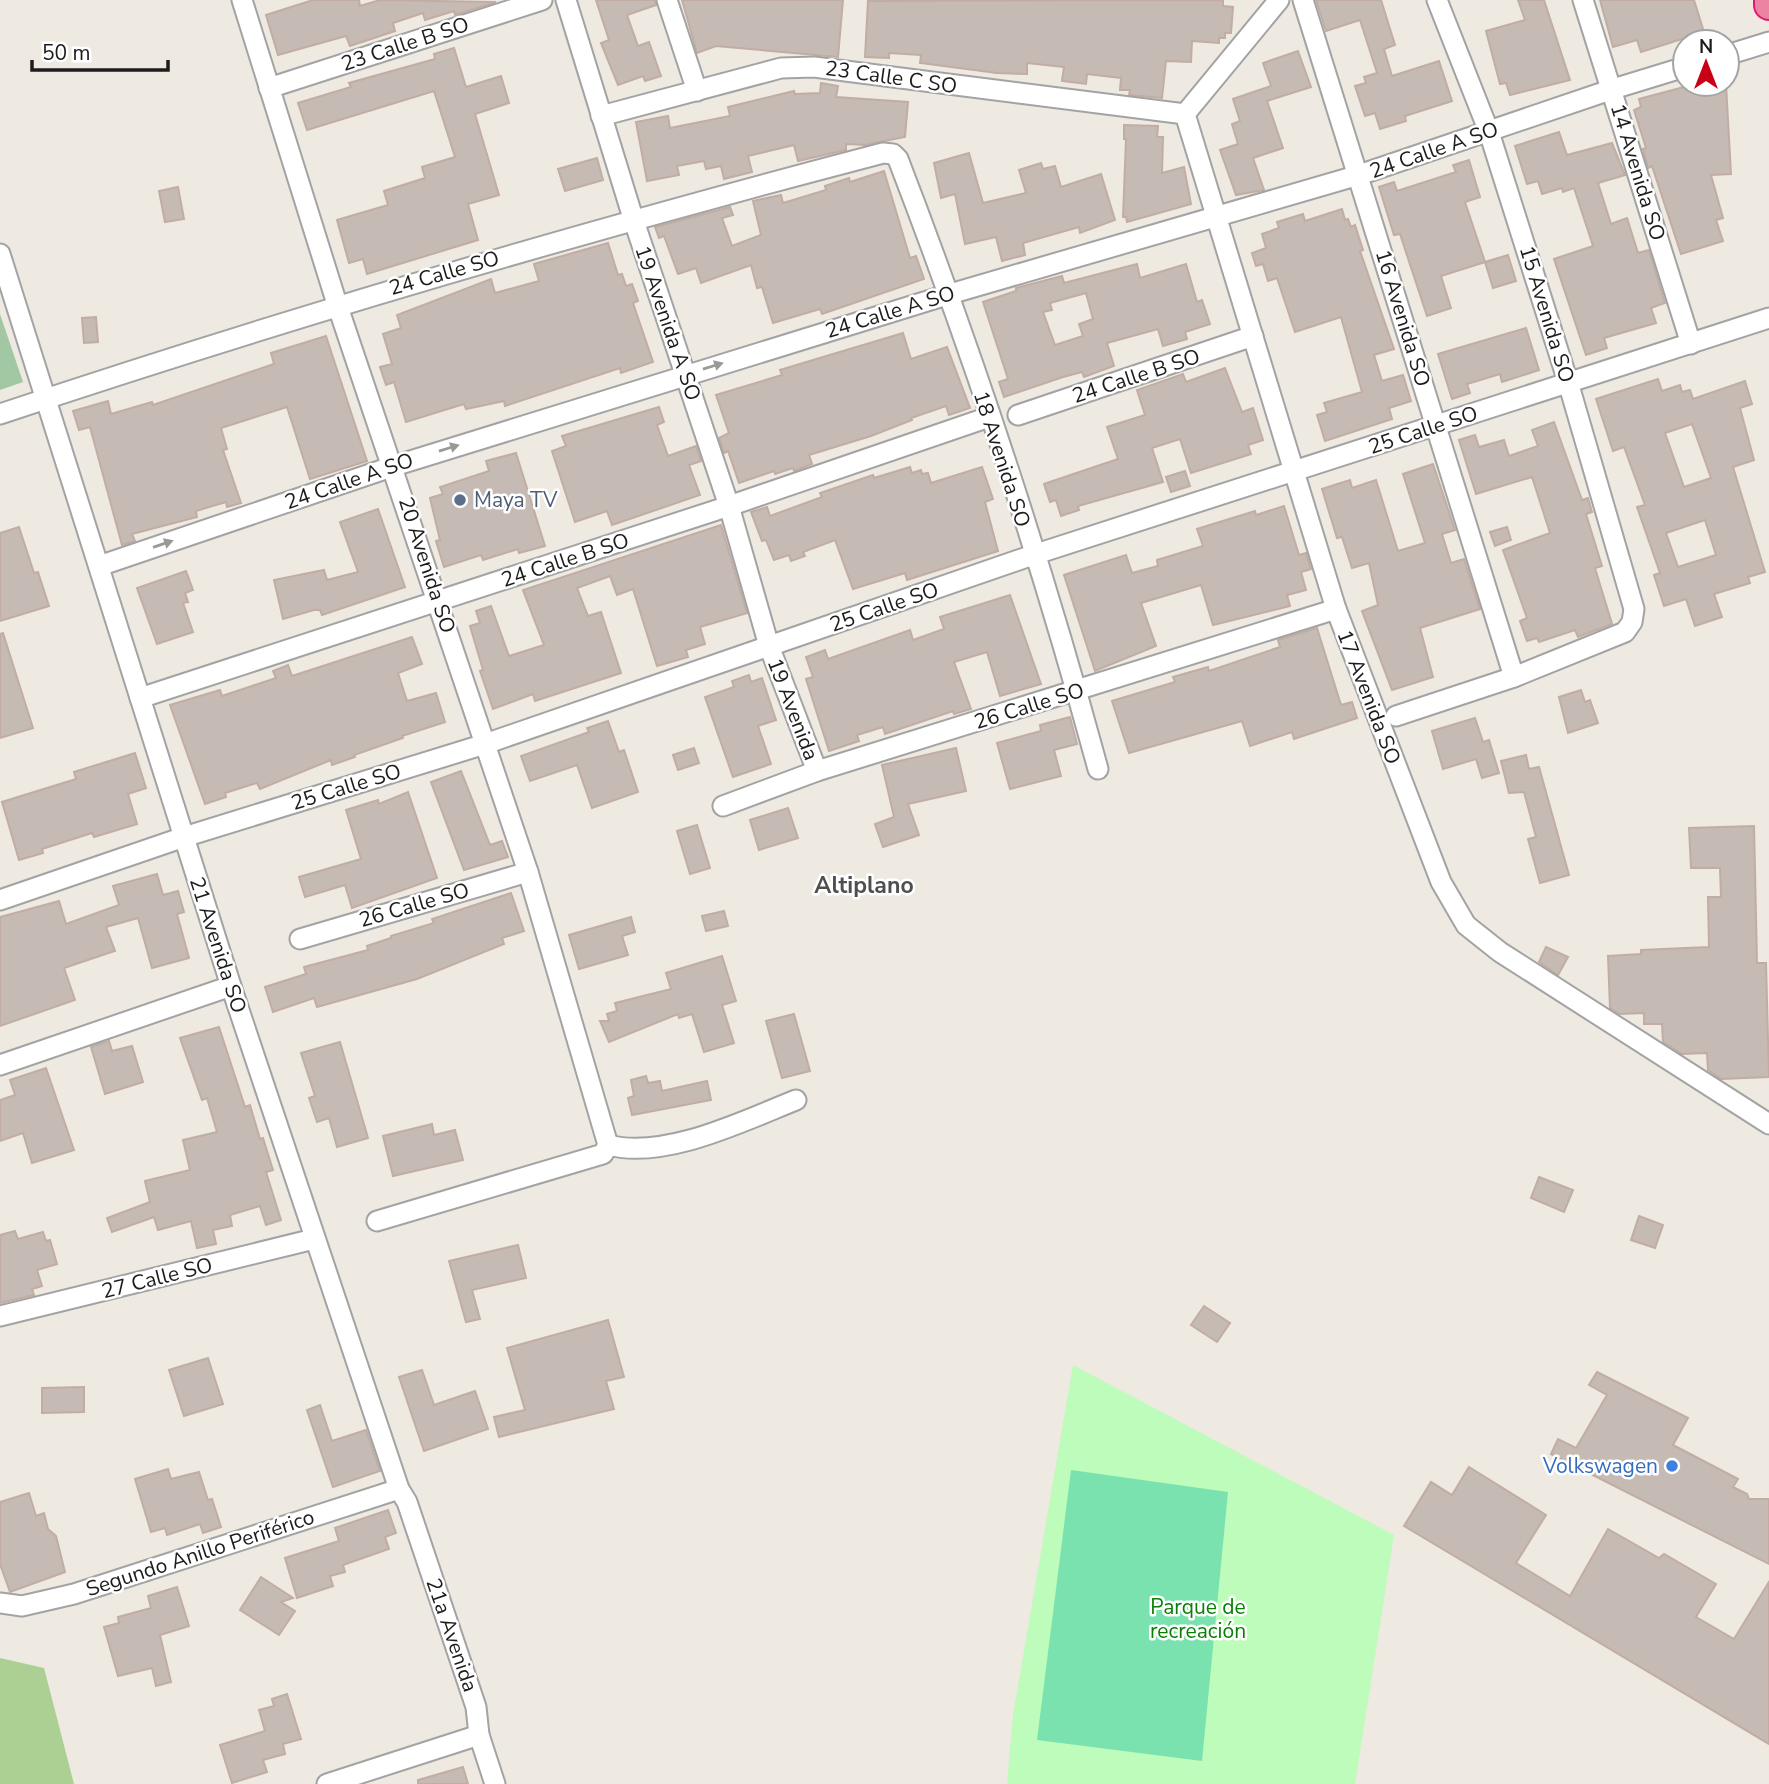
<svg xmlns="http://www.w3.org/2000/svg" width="1769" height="1784" font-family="'Nunito Sans',sans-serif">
	<rect width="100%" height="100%" fill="#eee9e1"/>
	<path fill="#acd094" d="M0 1658 44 1668 74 1784H0Z"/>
	<path fill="#a1c8a3" d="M0 314 23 382 0 390Z"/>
	<path fill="#bdfcbb" d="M1073 1365 1394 1535 1355 1784H1007L1013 1715Z"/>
	<path fill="#7ae2af" d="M1071 1470 1228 1492 1202 1761 1037 1740Z"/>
	<g fill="#c6bab4" stroke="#c1ada3" stroke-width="2" fill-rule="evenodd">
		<path d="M313 0H359L360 6 380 0 496 2 455 15 454 11 425 20 423 13 393 23 395 31 350 46 346 36 278 55 266 15Z"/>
		<path d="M596 0H655L656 5 627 15 638 46 649 42 661 76 645 81 643 76 618 85 601 43 609 40Z"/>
		<path d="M682 0H843L838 57 716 46 697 53Z"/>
		<path d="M1223 0V6L1233 7 1231 33H1225V38H1219V43L1192 41 1191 62 1166 61 1162 98 1129 95 1130 90H1120L1121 78 1087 74 1086 84 1062 81 1064 67 1027 63V74L997 73 920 63 921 55 889 53V58L865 57 868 1Z"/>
		<path d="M1316 0H1381L1395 45 1384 49 1392 76 1439 61 1452 101 1405 116 1406 121 1380 129 1375 113 1365 116 1355 86 1366 83 1364 77 1377 73 1360 20 1326 31Z"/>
		<path d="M1518 0H1544L1570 80 1510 95 1506 83 1500 84 1486 31 1525 20Z"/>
		<path d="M1600 0H1694L1704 32 1641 52 1637 40 1613 47Z"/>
		<path d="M454 48 466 87 501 76 509 103 475 114 499 195 468 204 478 240 367 274 363 259 349 263 337 220 388 205 384 191 425 178 422 167 455 157 434 91 307 130 298 103 351 87 349 83 435 59 434 54Z"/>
		<path d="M1298 51 1311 87 1267 101 1283 148 1253 158 1264 190 1236 195 1220 150 1238 144 1232 124 1240 121 1233 99 1271 86 1263 63Z"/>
		<path d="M821 83 838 86 836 97 908 102 905 137 865 145 846 144V150L798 161 794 145 748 156 752 172 724 179 721 166 706 169 704 161 677 166 679 175 647 181 636 122 668 116 670 128 730 116 728 107 794 91 795 94 820 93Z"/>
		<path d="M1695 84H1726L1731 174 1711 175 1723 218 1716 220 1723 241 1681 254 1652 166 1648 168 1643 149 1646 148 1634 110 1641 107 1639 99Z"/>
		<path d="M1124 125 1158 126 1157 137H1163L1162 173 1184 167 1191 204 1127 222 1126 217H1123L1126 139H1124Z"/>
		<path d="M1559 132 1567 155 1612 143 1625 175 1598 183 1611 224 1627 218 1638 253 1649 250 1665 303 1651 308 1656 323 1604 338 1607 348 1586 355 1554 259 1593 246 1574 188 1563 192 1562 188 1542 194 1538 181 1527 184 1515 146Z"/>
		<path d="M969 153 983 203 1026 193 1019 170 1041 163 1043 169 1055 166 1061 187 1101 174 1115 220 1080 233 1079 227 1023 243 1025 255 1002 261 996 237 965 244 955 194 941 198 934 163Z"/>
		<path d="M597 158 603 180 565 191 558 169Z"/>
		<path d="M1469 160 1480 197 1465 202 1485 262 1441 276 1451 308 1427 316 1400 234 1394 235 1379 187 1394 182 1397 191 1456 172 1453 165Z"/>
		<path d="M884 171 910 258 916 256 924 279 822 314 820 309 773 323 762 287 757 288 751 265 701 283 696 268 678 274 664 236 659 238 655 227 730 207 733 215 722 218 732 246 761 235 753 201 781 195 783 203 826 190 825 186 849 178 850 182Z"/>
		<path d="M178 187 184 219 165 222 159 191Z"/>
		<path d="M1342 209 1345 220 1348 219 1351 227 1355 225 1363 250 1360 251 1394 349 1374 355 1382 381 1403 375 1411 401 1389 408 1392 419 1325 441 1317 415 1327 412 1324 403 1362 392 1341 317 1295 332 1277 278 1268 281 1263 264 1256 266 1252 253 1266 248 1262 234 1279 228 1277 222 1303 214 1305 221Z"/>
		<path d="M608 243 618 275 622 274 626 286 632 284 638 301 633 303 653 362 621 373 620 368 505 406 504 401 466 409 464 404 406 422 394 382 386 385 380 367 392 364 383 334 401 328 397 315 491 279 495 293 539 281 534 264Z"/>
		<path d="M1508 255 1516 281 1493 288 1485 262Z"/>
		<path d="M1137 264 1140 278 1186 264 1197 302 1202 300 1210 324 1185 332 1187 339 1163 346 1158 329 1107 343 1114 366 1084 377 1082 372 1063 377 1004 397 999 382 1008 379 983 302 1016 291V288L1062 276 1064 283ZM1086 293 1093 319 1079 324 1083 336 1055 345 1043 312 1052 310 1050 303Z"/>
		<path d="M96 317 98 342 84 343 82 318Z"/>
		<path d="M1526 328 1539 370 1502 382 1500 374 1467 384 1470 393 1452 399 1438 354Z"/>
		<path d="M903 333 911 359 947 347 970 408 949 415 946 406 911 418 912 420 871 436 809 455 812 464 794 471 793 468 775 474 774 471 739 483 728 451 724 453 719 438 729 433 716 395 782 375 780 370Z"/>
		<path d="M326 336 367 461 310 479 287 407 221 428 227 449 223 450 241 503 227 507 226 502 196 511 197 517 132 534 135 541 122 545 90 427 79 430 73 411 108 401 111 414 152 402 153 405 274 364 271 353Z"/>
		<path d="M1225 368 1242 412 1253 408 1263 440 1248 445 1251 454 1191 473 1180 439 1152 448 1163 482 1078 506 1079 510 1061 516 1056 500 1050 502 1044 484 1118 459 1107 427 1145 415 1137 390 1183 374 1186 382Z"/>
		<path d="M1658 379 1662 391 1680 385 1682 392 1690 390 1693 399 1745 381 1752 404 1740 408 1754 460 1733 467 1765 572 1748 577 1750 583 1714 594 1722 617 1695 626 1686 599 1664 606 1654 575 1660 573 1637 507 1645 505 1624 447 1613 451 1596 399ZM1692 424 1711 478 1684 487 1665 433ZM1705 520 1716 555 1678 567 1666 533Z"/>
		<path d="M659 407 664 422 657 425 668 456 696 446 701 461 689 465 700 495 612 525 607 511 575 522 552 451 566 446 562 436Z"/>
		<path d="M1554 422 1582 500 1588 498 1592 512 1586 514 1602 566 1595 568 1612 624 1578 637 1575 630 1539 642 1537 638 1527 641 1520 621 1527 618 1503 550 1550 533 1532 477 1476 494 1459 440 1475 435 1479 447 1504 440 1509 456 1538 446 1532 430Z"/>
		<path d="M516 453 545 546 519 553 518 549 483 560 481 555 444 567 436 541 440 540 430 498 443 494 440 487 489 471 486 461Z"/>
		<path d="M1433 464 1455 530 1442 534 1451 563 1464 559 1480 609 1420 628 1433 677 1392 690 1362 611 1378 605 1369 563 1352 568 1342 537 1337 538 1322 489 1350 480 1352 488 1376 480 1398 551 1425 543 1403 474Z"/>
		<path d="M910 467 912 473 921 470 922 474 928 473 931 483 982 467 993 499 985 502 998 551 907 580 905 573 853 589 835 540 803 552 805 556 791 561 789 555 774 560 766 540 762 541 751 512 767 507 770 516 822 497 820 493 873 475 874 478Z"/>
		<path d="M1185 471 1190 486 1171 492 1166 477Z"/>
		<path d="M1284 506 1299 555 1306 553 1311 569 1301 572 1306 590 1287 595 1290 606 1213 625 1201 585 1141 603 1156 646 1095 671 1064 575 1126 555 1132 573 1158 566 1157 560 1203 546 1197 529 1255 511 1256 515Z"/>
		<path d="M378 509 405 587 322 615 320 610H314L283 619 274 580 324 570 327 580 358 572 340 522Z"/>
		<path d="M721 525 747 613 700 627 705 644 686 650 688 657 657 666 633 589 617 595 610 576 577 588 588 616 601 612 621 673 535 701 533 694 493 709 480 671 483 670 470 626 480 623 476 611 491 606 509 656 544 645 523 590Z"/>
		<path d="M19 527 34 573 38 572 49 606 0 621V533Z"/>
		<path d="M1507 527 1511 540 1495 546 1490 532Z"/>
		<path d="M186 571 193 590 185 593 188 602 183 603 193 632 157 644 137 588Z"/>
		<path d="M1010 595 1041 684 1000 696 987 652 954 662 971 709 954 714 953 711 885 734 883 727 857 735 859 741 829 751 806 679 813 677 806 657 825 650 828 659 910 630 913 640 944 629 940 617Z"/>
		<path d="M1317 628 1341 705 1352 702 1357 718 1294 739 1292 732 1250 746 1242 721 1129 753 1112 701 1175 682 1173 677 1208 667 1209 671 1280 647 1278 640Z"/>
		<path d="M3 633 33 728 0 738V634Z"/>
		<path d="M412 637 422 664 398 673 407 701 436 693 445 722 402 736 403 738 354 755 355 757 332 765 331 760 260 789 257 783 225 793 226 797 205 804 170 705 220 690 222 696 276 678 273 671 288 665 292 676Z"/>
		<path d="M749 675 751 682 762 678 776 720 758 726 771 764 733 777 705 697 734 687 732 681Z"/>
		<path d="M1581 690 1585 702 1590 700 1598 723 1568 733 1559 697Z"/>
		<path d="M1070 717 1077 744 1054 750 1061 776 1010 789 997 743 1041 731 1040 725Z"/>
		<path d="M1475 718 1483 742 1489 740 1499 773 1482 778 1476 759 1443 769 1432 731Z"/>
		<path d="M608 721 619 752 624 750 638 792 592 808 577 765 530 781 521 756 589 732 587 728Z"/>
		<path d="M694 748 699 763 678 770 673 755Z"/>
		<path d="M956 748 966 791 908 804 919 835 883 847 875 824 894 817 882 765Z"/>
		<path d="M135 753 146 788 128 794 137 824 94 837 92 833 42 849 43 853 19 860 2 802 76 779 74 772Z"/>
		<path d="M1526 755 1529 769 1539 767 1569 875 1540 883 1528 839 1536 837 1524 792 1509 793 1501 761Z"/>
		<path d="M461 771 490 845 502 841 508 857 464 870 431 782Z"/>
		<path d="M408 792 437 878 352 908 345 885 305 897 299 877 361 859 346 810 378 800 379 804Z"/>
		<path d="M788 808 798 838 759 850 750 820Z"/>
		<path d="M697 825 710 868 690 874 677 831Z"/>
		<path d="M1754 826 1757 963H1766L1769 1077 1721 1079 1708 1070 1707 1053 1682 1054 1663 1042 1662 1024H1644V1013L1620 1014 1610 1008 1608 956 1641 954V950L1709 947 1708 897H1721L1720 868H1691L1689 828Z"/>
		<path d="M157 874 163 895 178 891 184 912 177 914 189 958 152 968 138 918 106 927 115 951 64 968 75 1000 0 1026V917L59 901 66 924 119 905 113 886Z"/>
		<path d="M511 893 524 931 502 938 504 944 417 979 317 1007 314 998 273 1012 265 987 306 974 304 967 368 950 367 946 391 938V936L434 923 432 919Z"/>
		<path d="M724 911 728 926 706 931 702 916Z"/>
		<path d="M631 917 635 932 622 936 628 955 579 969 569 935Z"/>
		<path d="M1546 947 1568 957 1558 975 1539 962Z"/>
		<path d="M722 956 736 1001 722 1005 734 1043 704 1052 692 1014 679 1018 678 1014 609 1042 600 1021H609L607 1014 617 1011 615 1003 671 989 666 973Z"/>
		<path d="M794 1014 810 1071 782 1078 766 1021Z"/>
		<path d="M219 1027 245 1107 250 1105 260 1139 263 1138 273 1170 266 1172 281 1220 266 1225 260 1206 230 1215 232 1226 213 1230 216 1244 197 1248 191 1221 158 1230 154 1217 112 1232 107 1218 150 1202 145 1181 190 1170 183 1140 217 1132 207 1098 202 1100 180 1038Z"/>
		<path d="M109 1041 112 1051 132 1046 143 1082 105 1094 91 1047Z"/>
		<path d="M340 1042 368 1138 337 1147 329 1118 317 1122 309 1098 315 1096 301 1053Z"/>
		<path d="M46 1068 74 1150 32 1163 23 1133 0 1141V1100L15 1095 10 1080Z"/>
		<path d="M646 1076 648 1083 660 1081 662 1091 707 1081 711 1100 632 1115 628 1098 634 1096 631 1080Z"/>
		<path d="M432 1124 434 1135 455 1130 463 1160 393 1176 383 1136Z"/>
		<path d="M1539 1177 1573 1190 1564 1212 1531 1198Z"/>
		<path d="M1639 1216 1663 1225 1655 1248 1631 1240Z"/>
		<path d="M15 1231 18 1239 43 1232 46 1241 50 1240 57 1264 37 1270 42 1286 32 1289 34 1295 0 1303V1235Z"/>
		<path d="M518 1245 526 1278 472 1290 480 1319 466 1322 449 1261Z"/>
		<path d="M1204 1306 1230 1323 1217 1342 1191 1325Z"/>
		<path d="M608 1320 624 1377 606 1381 614 1409 499 1437 494 1417 525 1410 507 1348Z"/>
		<path d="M208 1358 223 1404 184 1416 169 1370Z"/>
		<path d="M422 1370 434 1405 475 1391 488 1429 424 1451 399 1377Z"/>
		<path d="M1597 1372 1688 1418 1673 1445 1738 1479 1733 1487 1747 1494 1749 1499H1769V1564L1551 1454 1558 1439 1576 1448 1607 1395 1589 1385Z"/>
		<path d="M84 1387V1412L42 1413V1388Z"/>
		<path d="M320 1405 332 1441 366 1430 380 1471 333 1487 307 1410Z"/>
		<path d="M1469 1467 1546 1515 1516 1563 1570 1596 1608 1529 1659 1558 1664 1554 1716 1584 1696 1617 1734 1639 1769 1582V1744L1404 1526 1431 1482 1452 1495Z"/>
		<path d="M168 1469 171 1479 199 1472 208 1500 212 1499 221 1527 203 1533 200 1524 167 1535 165 1528 151 1532 135 1479Z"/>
		<path d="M29 1493 36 1516 44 1513 48 1529 56 1536 65 1572 10 1592 0 1564V1502Z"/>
		<path d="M388 1510 396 1533 385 1537 389 1549 343 1565 345 1572 330 1576 333 1586 297 1598 285 1558 339 1541 335 1528Z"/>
		<path d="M261 1577 293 1598 281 1602 295 1611 279 1635 240 1610Z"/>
		<path d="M177 1587 189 1626 160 1635 171 1682 156 1686 152 1668 118 1676 104 1627 119 1623 118 1617 151 1608 148 1596Z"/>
		<path d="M287 1694 301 1739 283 1744 285 1754 263 1760 267 1772 232 1783 220 1745 265 1731 259 1710 274 1706 272 1699Z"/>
		<path d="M463 1767 468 1784H418V1780Z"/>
	</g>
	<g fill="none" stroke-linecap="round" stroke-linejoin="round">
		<defs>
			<g id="minor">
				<path d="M242 0 337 304 528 872 608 1145 603 1154 377 1221"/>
				<path d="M566 0 633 218 729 506 769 646 817 771"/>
				<path d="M667 0 697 91"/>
				<path d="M1303 0 1514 677"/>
				<path d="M1583 0 1691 344"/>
				<path d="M1727 55 1769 42"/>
				<path d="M269 88 542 0"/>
				<path d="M1185 114 1336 609 1441 882 1466 925 1500 952 1769 1124"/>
				<path d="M1185 114 1279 0"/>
				<path d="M601 116 781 68 814 67 1185 114"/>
				<path d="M0 254 231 986 399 1489 407 1502 476 1707 479 1735 495 1784"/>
				<path d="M0 414C291 317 585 231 883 153L893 154 898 159C975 359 1042 563 1098 769"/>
				<path d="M1018 415 1253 336"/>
				<path d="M99 566 394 466 950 294 1359 175 1613 89 1685 67"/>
				<path d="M140 698 729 506 989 417"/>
				<path d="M1396 716 1514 677 1625 632 1632 622 1634 609 1568 382 1489 132 1437 0"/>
				<path d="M723 806 817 771 1336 609"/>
				<path d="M0 900 184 837 485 744 1033 555 1769 318"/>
				<path d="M300 939 528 872"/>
				<path d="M0 1065 231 986"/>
				<path d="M608 1145C665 1160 743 1121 796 1100"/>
				<path d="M0 1316 314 1239"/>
				<path d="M0 1603 22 1606 74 1594 399 1489"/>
				<path d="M327 1784 479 1735"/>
			</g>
			<path id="highway" d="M1769 0V5"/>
		</defs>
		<use href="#minor" stroke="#a3a3a3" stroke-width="23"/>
		<use href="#highway" stroke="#e01b74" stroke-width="32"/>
		<use href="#minor" stroke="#fff" stroke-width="19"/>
		<use href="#highway" stroke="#eb84a3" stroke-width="28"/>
	</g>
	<defs><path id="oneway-solid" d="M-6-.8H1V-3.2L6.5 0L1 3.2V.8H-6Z" transform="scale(1.75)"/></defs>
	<g fill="#999">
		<use href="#oneway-solid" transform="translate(713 366) rotate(-17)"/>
		<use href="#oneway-solid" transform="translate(449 448) rotate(-17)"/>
		<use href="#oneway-solid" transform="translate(163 544) rotate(-19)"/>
	</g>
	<circle fill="#5c6f8a" stroke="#fff" stroke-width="2.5" cx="460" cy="500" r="7"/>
	<circle fill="#3f7fe0" stroke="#fff" stroke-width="2.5" cx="1672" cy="1466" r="7"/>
	<g text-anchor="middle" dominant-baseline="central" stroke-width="5" stroke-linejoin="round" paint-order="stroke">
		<g font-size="21" fill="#1c1c1c" stroke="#fff">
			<text transform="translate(405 44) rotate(-18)">23 Calle B SO</text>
			<text transform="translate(891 77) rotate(8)">23 Calle C SO</text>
			<text transform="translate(1434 150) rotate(-19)">24 Calle A SO</text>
			<text transform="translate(1638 172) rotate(73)">14 Avenida SO</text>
			<text transform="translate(444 273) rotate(-16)">24 Calle SO</text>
			<text transform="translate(890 312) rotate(-17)">24 Calle A SO</text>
			<text transform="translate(1547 314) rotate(73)">15 Avenida SO</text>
			<text transform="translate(1403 318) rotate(73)">16 Avenida SO</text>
			<text transform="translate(668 323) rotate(71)">19 Avenida A SO</text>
			<text transform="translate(1136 376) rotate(-18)">24 Calle B SO</text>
			<text transform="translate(1423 430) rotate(-18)">25 Calle SO</text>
			<text transform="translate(1002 459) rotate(72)">18 Avenida SO</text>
			<text transform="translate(349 481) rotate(-19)">24 Calle A SO</text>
			<text transform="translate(565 560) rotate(-18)">24 Calle B SO</text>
			<text transform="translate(427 565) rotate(72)">20 Avenida SO</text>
			<text transform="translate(884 607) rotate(-19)">25 Calle SO</text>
			<text transform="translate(1369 697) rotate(69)">17 Avenida SO</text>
			<text transform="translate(1029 706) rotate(-17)">26 Calle SO</text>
			<text transform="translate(793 709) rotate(69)">19 Avenida</text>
			<text transform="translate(346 787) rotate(-17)">25 Calle SO</text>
			<text transform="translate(414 905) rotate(-16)">26 Calle SO</text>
			<text transform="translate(218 945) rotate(72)">21 Avenida SO</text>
			<text transform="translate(157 1278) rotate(-14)">27 Calle SO</text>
			<text transform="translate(200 1553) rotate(-18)">Segundo Anillo Periférico</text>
			<text transform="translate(452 1635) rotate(71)">21a Avenida</text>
		</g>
		<g font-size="21" fill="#4e5e75" stroke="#fff" text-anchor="start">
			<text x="474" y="500">Maya TV</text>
		</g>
		<g font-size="21" fill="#366cbe" stroke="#fff" text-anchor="end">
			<text x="1658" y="1466">Volkswagen</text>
		</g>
		<g font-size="21" fill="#097f06" stroke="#fff">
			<text x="1198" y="1607">Parque de<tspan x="1198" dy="24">recreación</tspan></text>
		</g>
		<g font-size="23" font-weight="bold" fill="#4f4f4f" stroke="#fff">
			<text x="864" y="885">Altiplano</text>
		</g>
	</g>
	<g transform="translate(1706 63)"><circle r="33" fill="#ffffff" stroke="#a4a4a4" stroke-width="2"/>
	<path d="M0-5L12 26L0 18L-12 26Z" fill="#c90016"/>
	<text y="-10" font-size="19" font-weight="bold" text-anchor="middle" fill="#1c1c1c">N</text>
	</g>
	<path d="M32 60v10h136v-10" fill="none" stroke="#1c1c1c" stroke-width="3.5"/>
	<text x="42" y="60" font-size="21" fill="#1c1c1c" stroke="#ffffff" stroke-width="5" paint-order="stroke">50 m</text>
</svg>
